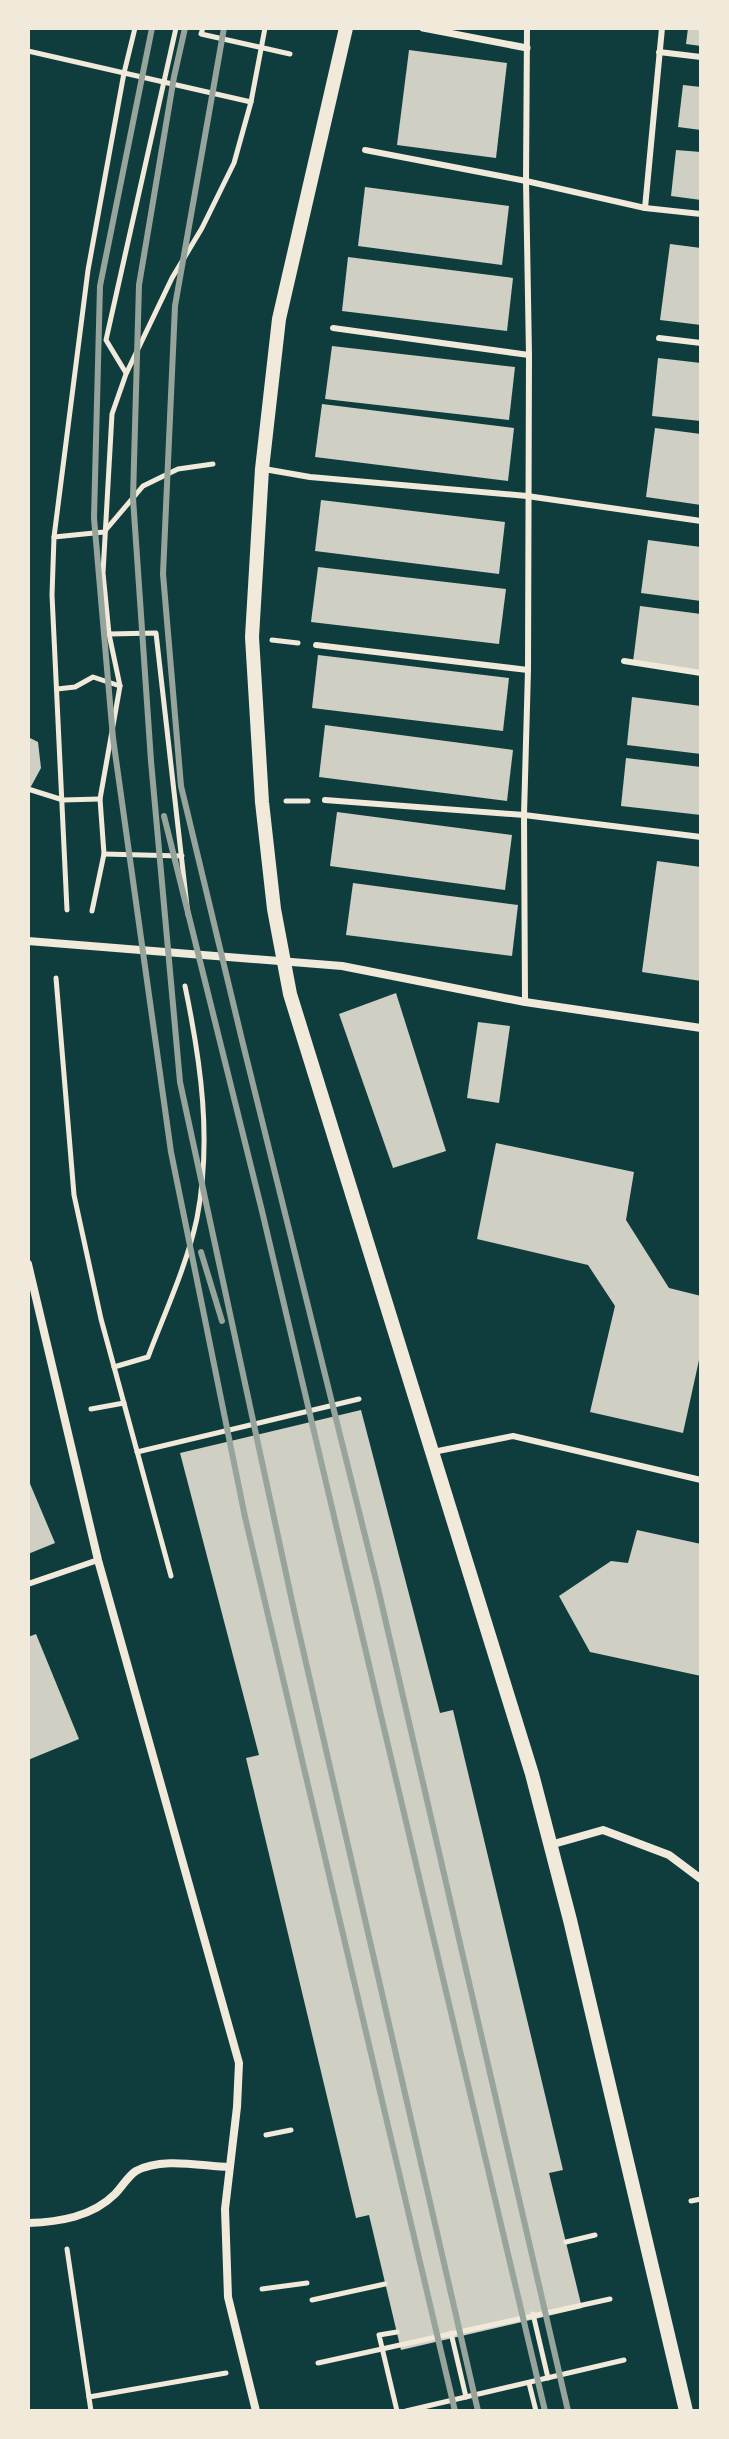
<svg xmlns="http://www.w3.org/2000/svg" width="729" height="2439" font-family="'Varela Round',sans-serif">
	<rect width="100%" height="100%" fill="#0f3d3e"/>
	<g fill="#cfcfc3">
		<path d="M688 28H701V46L686 44Z"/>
		<path d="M409 50 507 63 496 158 397 145Z"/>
		<path d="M683 85 701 87V130L678 127Z"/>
		<path d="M676 150 701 152V200L671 196Z"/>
		<path d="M365 187 509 206 502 265 358 246Z"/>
		<path d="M670 244 701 248V325L660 320Z"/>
		<path d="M348 257 513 278 507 331 342 311Z"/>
		<path d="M332 346 515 367 509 420 325 399Z"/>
		<path d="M658 358 701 363V421L652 416Z"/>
		<path d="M322 404 514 428 508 481 315 457Z"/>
		<path d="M655 428 701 434V505L646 497Z"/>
		<path d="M321 500 505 522 499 574 315 551Z"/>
		<path d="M648 540 701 547V601L641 593Z"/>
		<path d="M318 567 506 589 499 644 311 622Z"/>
		<path d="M640 606 701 614V671L633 662Z"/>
		<path d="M318 655 509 678 503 731 312 708Z"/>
		<path d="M632 697 701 706V754L627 745Z"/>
		<path d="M325 725 513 750 507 801 319 777Z"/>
		<path d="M28 737 38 742 41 768 28 792Z"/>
		<path d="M626 758 701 767V815L621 806Z"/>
		<path d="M337 812 512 835 505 890 330 866Z"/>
		<path d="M657 861 701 867V981L642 972Z"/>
		<path d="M353 883 518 905 512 956 346 935Z"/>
		<path d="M396 993 446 1151 393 1168 339 1014Z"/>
		<path d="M478 1022 510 1026 499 1103 467 1098Z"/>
		<path d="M496 1143 634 1172 626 1220 669 1288 701 1296V1351L683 1433 590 1412 615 1306 588 1265 477 1239Z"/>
		<path d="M361 1410 440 1713 453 1710 563 2170 549 2173 582 2308 401 2350 369 2215 356 2218 246 1758 259 1755 180 1453Z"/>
		<path d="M28 1479 55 1543 28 1554Z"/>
		<path d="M637 1530 701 1544V1676L590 1652 559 1596 611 1561 628 1563Z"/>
		<path d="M36 1634 79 1739 28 1760V1637Z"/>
	</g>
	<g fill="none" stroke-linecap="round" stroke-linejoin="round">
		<g stroke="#f1e9da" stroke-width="5">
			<path d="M203 28 201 34 290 54"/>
			<path d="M28 51 251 102"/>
			<path d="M126 373 106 340 176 28"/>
			<path d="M54 537 104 532 143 486 178 469 213 464"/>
			<path d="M109 634 156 633 188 915"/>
			<path d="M272 640 298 643"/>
			<path d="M57 689 75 687 93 677 120 686"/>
			<path d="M28 789 63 800 100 799"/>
			<path d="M286 801H308"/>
			<path d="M104 854 182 856"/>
			<path d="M67 910 52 595 54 537 88 270 124 73 135 28"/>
			<path d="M92 911 104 854 100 799 120 686 109 634 103 573 112 414 126 374 172 278 202 228 234 163 251 102 265 28"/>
			<path d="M56 978 74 1195 101 1319 171 1576"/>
			<path d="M114 1367 148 1357C165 1312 187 1265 197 1218 212 1140 201 1063 185 986"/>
			<path d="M91 1409 124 1403"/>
			<path d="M137 1452 359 1399"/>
			<path d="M266 2135 291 2130"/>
			<path d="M691 2201 701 2199"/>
			<path d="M566 2242 595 2235"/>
			<path d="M67 2249 91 2411"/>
			<path d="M262 2289 307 2283"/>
			<path d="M312 2300 385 2284"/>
			<path d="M533 2314 548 2378"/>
			<path d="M397 2332 379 2335 397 2411"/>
			<path d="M451 2333 466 2397"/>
			<path d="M318 2363 610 2299"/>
			<path d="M529 2383 536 2411"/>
			<path d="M89 2397 226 2373"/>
			<path d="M406 2411 624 2360"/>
		</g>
		<g stroke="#f1e9da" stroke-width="6">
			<path d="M659 52 701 57"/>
			<path d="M365 150 526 181 645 208 701 214"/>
			<path d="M645 208 662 28"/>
			<path d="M333 328 529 355"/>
			<path d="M659 338 701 343"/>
			<path d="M264 469 310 477 527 496 701 521"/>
			<path d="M316 645 528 670"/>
			<path d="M624 661 701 673"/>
			<path d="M325 800 524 815 701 837"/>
			<path d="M525 1002 524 815 528 670 529 355 526 181 527 28"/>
			<path d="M433 1452 513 1436 701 1480"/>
			<path d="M28 1584 98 1560"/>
		</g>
		<path stroke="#f1e9da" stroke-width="7" d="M423 28 527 48"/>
		<g stroke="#f1e9da" stroke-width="8">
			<path d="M28 941 342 966 525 1002 701 1028"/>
			<path d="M28 1264 98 1560 239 2063 237 2107 225 2209 228 2297 256 2411"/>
			<path d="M550 1845 603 1830 669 1855 701 1879"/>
			<path d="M28 2223C59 2222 92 2217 115 2194 122 2187 128 2176 136 2171 162 2157 200 2166 229 2167"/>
		</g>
		<path stroke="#f1e9da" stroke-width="14" d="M346 28 279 319 262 469 252 637 262 802 274 909 290 994 532 1774 570 1920 686 2411"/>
		<g stroke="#97a49c" stroke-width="6">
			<path d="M152 28 100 286 94 518 113 738 171 1152 245 1517 455 2411"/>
			<path d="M185 28 174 77 139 285 133 498 151 761 180 1082 295 1615 478 2411"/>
			<path d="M224 28 175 306 163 574 181 786 242 1040 378 1588 568 2411"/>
			<path d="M164 816 262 1211 545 2411"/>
			<path d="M201 1252 222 1321"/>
		</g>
	</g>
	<rect width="729" height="2439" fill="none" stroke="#f1e9da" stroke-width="60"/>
</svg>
